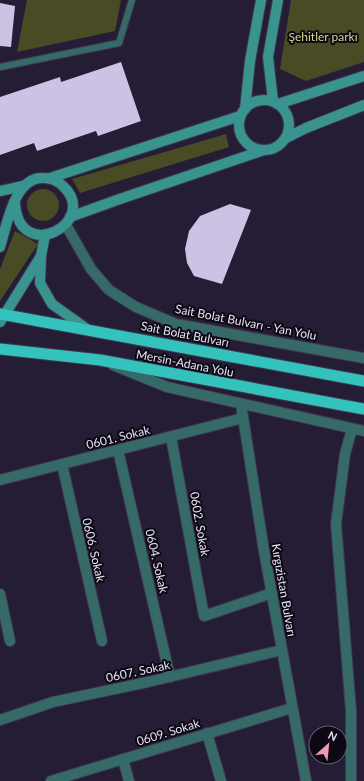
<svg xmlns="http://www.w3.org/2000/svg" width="364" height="781" font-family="Lato,sans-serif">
	<rect width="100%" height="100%" fill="#241d35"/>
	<g fill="#494b25">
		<path d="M27 0H121L115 31 17 52Z"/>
		<path d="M291 0H364V62L306 81 280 69Z"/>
		<path d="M226 134 229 147 80 193 72 179Z"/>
		<circle cx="43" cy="205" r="16"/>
		<path d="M15 231 38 244 0 301V269Z"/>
	</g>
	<g fill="#ccc3e4">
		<path d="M0 3 15 6 11 47 0 46Z"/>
		<path d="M121 62 141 121 98 136 96 131 37 151 34 143 0 155V97L60 77 61 82Z"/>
		<path d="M230 204 251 210 222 284 194 276 187 263 185 249 189 231 200 216Z"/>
	</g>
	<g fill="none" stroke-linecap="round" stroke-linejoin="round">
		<defs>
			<path id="service" d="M0 67 119 43 132 0"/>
			<g id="minor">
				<path d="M171 437 204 616 272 593"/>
				<path d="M118 450 170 677"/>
				<path d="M62 464 102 641"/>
				<path d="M0 480 243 418"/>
				<path d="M0 594 10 641"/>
				<path d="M0 720 53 702 148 682 282 650"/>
				<path d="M207 733 221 781"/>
				<path d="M123 759 129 781"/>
				<path d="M51 781 292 708"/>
				<path d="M351 781V711L336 524 345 454 352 429"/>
			</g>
			<g id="tertiary">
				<path d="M66 225 91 269 109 290 136 307 176 324 364 358"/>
				<path d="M113 365 167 387 364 431"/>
				<path d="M241 404 264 551 306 781"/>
			</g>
			<g id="secondary">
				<circle cx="264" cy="125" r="25"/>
				<path d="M273 101 268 57 278 0"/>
				<path d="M278 104 364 76"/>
				<path d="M245 109 250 61 261 0"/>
				<path d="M286 138 306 128 364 105"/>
				<path d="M50 178 240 116"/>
				<path d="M0 191 23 186"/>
				<path d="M70 217 117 200 264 150"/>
				<path d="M0 247C7 225 14 176 44 178 52 178 58 181 63 186 101 222 19 266 15 203"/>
				<path d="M41 256 40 283 52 304 87 329"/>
				<path d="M0 322 41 256 45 235"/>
			</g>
			<g id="trunk">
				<path d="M0 314 364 381"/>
				<path d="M0 349 100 360 364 409"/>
			</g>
		</defs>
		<use href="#service" stroke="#3f3950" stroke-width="8"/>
		<use href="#minor" stroke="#3f3950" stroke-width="12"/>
		<use href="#tertiary" stroke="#3f3950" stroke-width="12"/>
		<use href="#secondary" stroke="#3f3950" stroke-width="12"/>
		<use href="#trunk" stroke="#3f3950" stroke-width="13"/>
		<use href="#service" stroke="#366a68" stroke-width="6"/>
		<use href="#minor" stroke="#366a68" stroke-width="10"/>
		<use href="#tertiary" stroke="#366a68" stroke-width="10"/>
		<use href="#secondary" stroke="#39938f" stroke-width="10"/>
		<use href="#trunk" stroke="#34c2bc" stroke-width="11"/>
	</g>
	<g text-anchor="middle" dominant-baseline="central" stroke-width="4" stroke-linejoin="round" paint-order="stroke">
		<g font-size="12" fill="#d2d68c" stroke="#0c0914">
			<text x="323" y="36">Şehitler parkı</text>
		</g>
		<g font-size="12" fill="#e7e2f4" stroke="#0c0914">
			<text transform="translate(246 322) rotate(11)">Sait Bolat Bulvarı - Yan Yolu</text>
			<text transform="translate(185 334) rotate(11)">Sait Bolat Bulvarı</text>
			<text transform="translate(185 363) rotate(11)">Mersin-Adana Yolu</text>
			<text transform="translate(118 437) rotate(-14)">0601. Sokak</text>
			<text transform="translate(200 524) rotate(80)">0602. Sokak</text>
			<text transform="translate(94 550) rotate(77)">0606. Sokak</text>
			<text transform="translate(157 561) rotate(77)">0604. Sokak</text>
			<text transform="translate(284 590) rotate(80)">Kırgızistan Bulvarı</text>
			<text transform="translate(138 671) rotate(-12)">0607. Sokak</text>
			<text transform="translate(168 732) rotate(-17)">0609. Sokak</text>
		</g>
	</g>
	<g transform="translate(328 745) rotate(27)"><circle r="19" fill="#0c0914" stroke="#64606e"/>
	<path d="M0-3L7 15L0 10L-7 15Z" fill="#f09ab4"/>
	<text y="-6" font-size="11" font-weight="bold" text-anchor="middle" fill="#e7e2f4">N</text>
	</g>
</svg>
